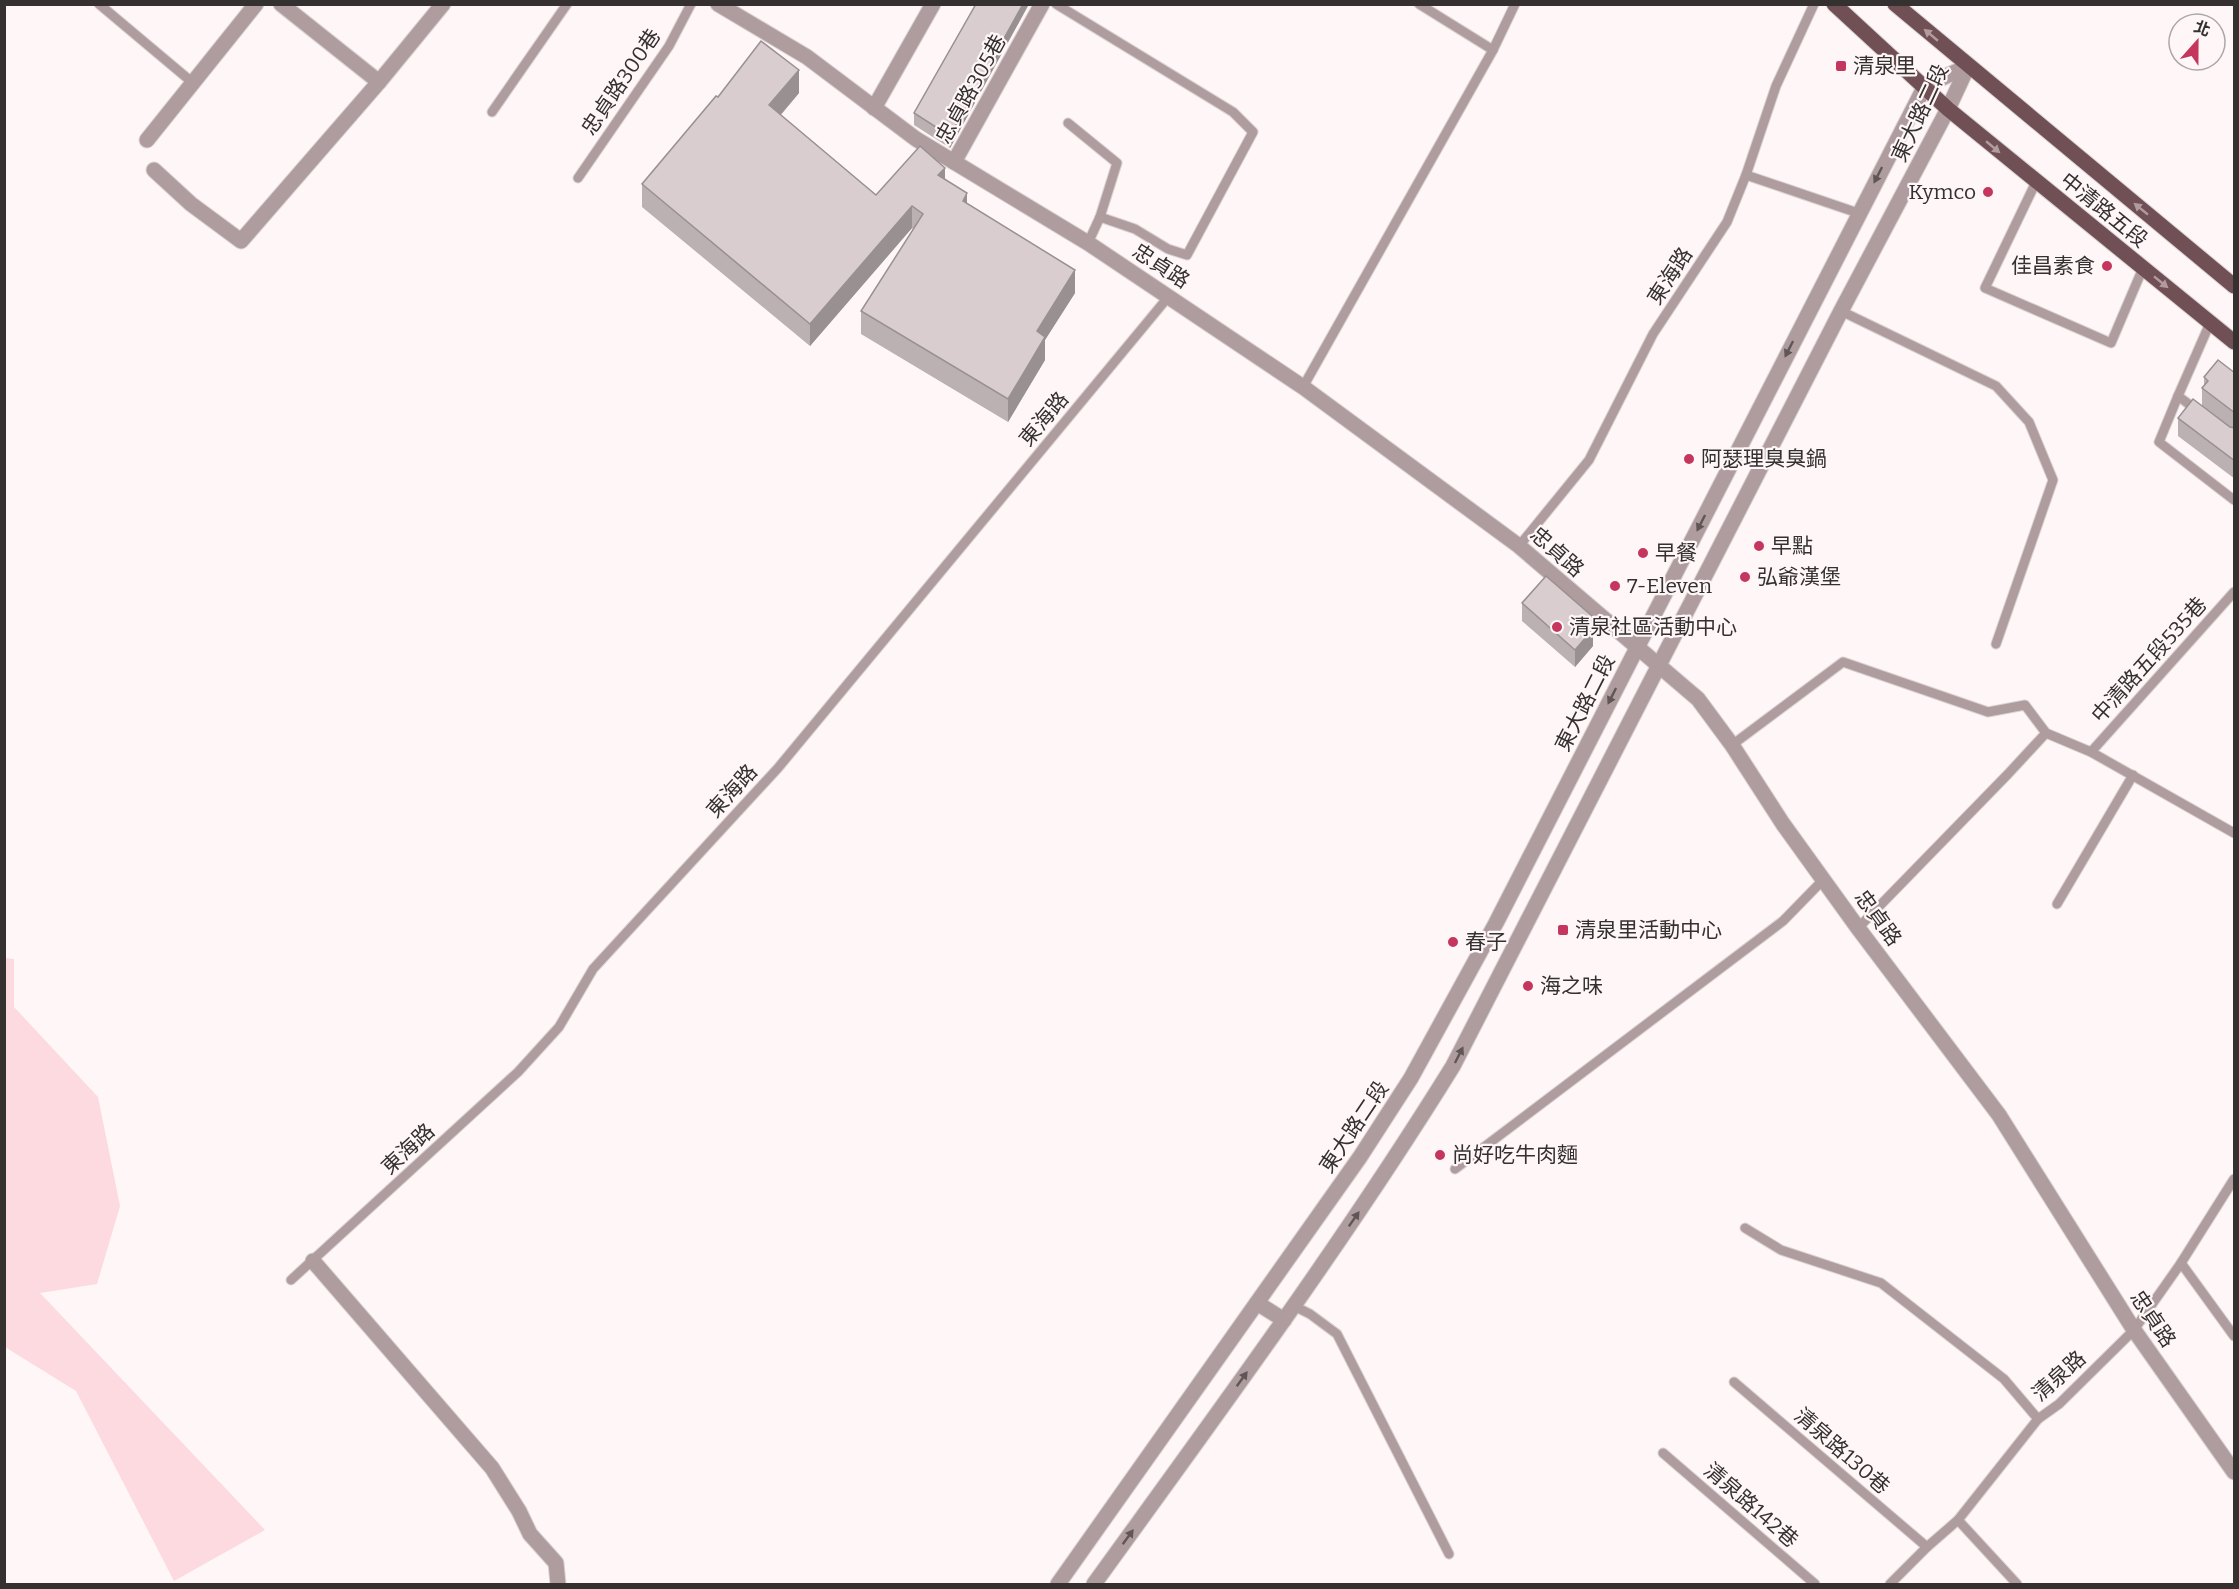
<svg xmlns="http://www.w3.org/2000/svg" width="2239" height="1589" font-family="Bitter,'Noto Sans TC',serif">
	<rect width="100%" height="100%" fill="#fef6f7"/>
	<path fill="#fcdadf" d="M4 958 14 959V1007L98 1097 120 1206 97 1284 40 1293 265 1530 174 1581 76 1391 5 1347Z"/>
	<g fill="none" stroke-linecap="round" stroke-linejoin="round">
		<defs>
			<g id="service">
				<path d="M99 4 193 83"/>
				<path d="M1056 4 1233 112 1253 132 1187 255 1168 249 1135 229 1100 217"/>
				<path d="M1419 4 1493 50"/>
				<path d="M492 112 567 4"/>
				<path d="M1068 123 1117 163 1100 217 1088 243"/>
				<path d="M1746 175 1858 213"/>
				<path d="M578 178 669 46 691 4"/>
				<path d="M2036 182 1985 288 2111 343 2143 268"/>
				<path d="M1841 311 1996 386 2029 422 2053 480 1996 644"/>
				<path d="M1303 387 1493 50 1515 4"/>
				<path d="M2178 396 2159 442 2234 500"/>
				<path d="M2198 411 2178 396 2210 323"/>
				<path d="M1519 546 1589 460 1653 334 1727 222 1746 175 1776 86 1814 4"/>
				<path d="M1732 745 1843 662 1988 712 2025 705 2046 733 2091 752 2234 833"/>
				<path d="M2091 752 2234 592"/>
				<path d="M2057 904 2133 775"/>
				<path d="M1858 928 2008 774 2046 733"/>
				<path d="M1455 1169 1783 921 1824 879"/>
				<path d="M1745 1228 1781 1250 1881 1283 2004 1379 2038 1419"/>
				<path d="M2181 1263 2234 1336"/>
				<path d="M291 1280 518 1072 559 1027 593 969 778 768 1169 296"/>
				<path d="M1294 1306 1310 1314 1337 1334 1449 1554"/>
				<path d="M1734 1382 1927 1547"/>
				<path d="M1663 1453 1815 1584"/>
				<path d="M1958 1520 2017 1584"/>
				<path d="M1890 1584 1927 1547 1958 1520 2038 1419 2059 1404 2134 1330 2181 1263 2234 1179"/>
			</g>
			<g id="minor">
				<path d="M281 4 379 82"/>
				<path d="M718 4 807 57 916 139 1088 243 1303 387 1519 546 1698 699 1732 745 1783 824 1858 928 1999 1115 2134 1330 2234 1472"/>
				<path d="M874 108 933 4"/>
				<path d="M147 140 256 4"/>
				<path d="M954 162 1042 4"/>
				<path d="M154 170 191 204 241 241 379 82 443 4"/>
				<path d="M313 1261 492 1468 519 1511 530 1534 556 1563 558 1584"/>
			</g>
			<g id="tertiary">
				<path d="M1257 1303 1284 1320"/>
				<path d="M1058 1584 1360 1157 1411 1078 1496 923 1925 86 1968 66"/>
				<path d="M1094 1584C1217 1414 1342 1245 1453 1066L1841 311 1948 109 1968 66"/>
			</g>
			<g id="primary">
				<path d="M1834 4 1948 109 2234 342"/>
				<path d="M1895 4 2234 286"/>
			</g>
		</defs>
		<use href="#service" stroke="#dad3d3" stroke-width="11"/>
		<use href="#minor" stroke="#dad3d3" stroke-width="17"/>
		<use href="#tertiary" stroke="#dad3d3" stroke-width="17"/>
		<use href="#primary" stroke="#dad3d3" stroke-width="17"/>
		<use href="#service" stroke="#af9c9e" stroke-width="9"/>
		<use href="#minor" stroke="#af9c9e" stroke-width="15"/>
		<use href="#tertiary" stroke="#af9c9e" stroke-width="15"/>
		<use href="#primary" stroke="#705055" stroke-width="15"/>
	</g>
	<g fill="#bbb0b2">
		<path d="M976 4H1029L950 148 914 125V113Z"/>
		<path d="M799 93 781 115 876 195 945 179 967 203 1075 293 1045 340V360L1008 422 861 334V311L914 230 912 228 810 346 642 207V184L718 97Z"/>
		<path d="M2235 373V479L2178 436V418L2202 405V388L2204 386V377Z"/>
		<path d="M1522 603 1593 646 1575 667 1522 621Z"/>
	</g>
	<g fill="#989091">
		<path d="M1023 4H1029L950 148V136Z"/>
		<path d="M799 70V93L769 128V105Z"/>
		<path d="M945 168V191L938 175Z"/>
		<path d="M967 193V216L963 201Z"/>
		<path d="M912 206V228L810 346V324Z"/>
		<path d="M1075 270V293L1045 340V360L1008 422V399L1037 331Z"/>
		<path d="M1593 629V646L1575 667V650Z"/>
	</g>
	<g fill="#d9cdcf" stroke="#989091" stroke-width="1.5">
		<path d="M976 4H1023L950 136 914 113Z"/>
		<path d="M761 41 799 70 769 105 876 195 920 146 945 168 938 175 967 193 963 201 1075 270 1037 331 1045 337 1008 399 861 311 923 214 912 206 810 324 642 184 716 96 718 97Z"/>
		<path d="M2218 360 2235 373V413L2202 388 2208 381 2204 377Z"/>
		<path d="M2193 399 2230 427 2235 428V461L2178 418Z"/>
		<path d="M1546 576 1592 616 1593 629 1575 650 1522 603Z"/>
	</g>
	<defs><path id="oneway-solid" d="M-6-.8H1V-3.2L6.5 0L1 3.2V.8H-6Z" transform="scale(1.5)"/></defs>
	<g fill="#b09b9e">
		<use href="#oneway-solid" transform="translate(1931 35) rotate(-140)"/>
		<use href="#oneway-solid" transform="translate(1993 147) rotate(40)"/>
		<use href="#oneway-solid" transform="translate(2141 209) rotate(-141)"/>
		<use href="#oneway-solid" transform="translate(2161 282) rotate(39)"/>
	</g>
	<g fill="#605657">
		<use href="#oneway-solid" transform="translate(1878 175) rotate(117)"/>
		<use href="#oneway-solid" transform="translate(1789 349) rotate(117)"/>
		<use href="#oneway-solid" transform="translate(1701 523) rotate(117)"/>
		<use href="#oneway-solid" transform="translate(1612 696) rotate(117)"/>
		<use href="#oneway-solid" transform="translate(1459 1055) rotate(-63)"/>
		<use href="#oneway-solid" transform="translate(1354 1219) rotate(-55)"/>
		<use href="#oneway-solid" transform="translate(1242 1379) rotate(-54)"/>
		<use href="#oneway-solid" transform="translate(1128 1537) rotate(-54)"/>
	</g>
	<g fill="#c5365f" stroke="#fef6f7" stroke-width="2">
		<rect x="1835" y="60" width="12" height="12" rx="3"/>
		<circle cx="1988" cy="192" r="6"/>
		<circle cx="2107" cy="266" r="6"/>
		<circle cx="1689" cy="459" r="6"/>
		<circle cx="1759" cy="546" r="6"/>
		<circle cx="1643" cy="553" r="6"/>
		<circle cx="1745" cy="577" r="6"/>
		<circle cx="1615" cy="586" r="6"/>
		<circle cx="1557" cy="627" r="6"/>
		<rect x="1557" y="924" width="12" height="12" rx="3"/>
		<circle cx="1453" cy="942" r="6"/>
		<circle cx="1528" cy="986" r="6"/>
		<circle cx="1440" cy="1155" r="6"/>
	</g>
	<g text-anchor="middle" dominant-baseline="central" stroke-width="4.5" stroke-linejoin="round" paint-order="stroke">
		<g font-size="21" fill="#353131" stroke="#fef6f7" text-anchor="start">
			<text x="1853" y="66">清泉里</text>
			<text x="1976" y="192" text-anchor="end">Kymco</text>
			<text x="2095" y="266" text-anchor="end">佳昌素食</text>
			<text x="1701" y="459">阿瑟理臭臭鍋</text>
			<text x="1771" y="546">早點</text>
			<text x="1655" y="553">早餐</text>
			<text x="1757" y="577">弘爺漢堡</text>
			<text x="1627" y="586">7-Eleven</text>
			<text x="1569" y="627">清泉社區活動中心</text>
			<text x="1575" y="930">清泉里活動中心</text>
			<text x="1465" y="942">春子</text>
			<text x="1540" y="986">海之味</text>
			<text x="1452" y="1155">尚好吃牛肉麵</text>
		</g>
		<g font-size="21" fill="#353131" stroke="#fef6f7">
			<text transform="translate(621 82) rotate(-56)">忠貞路300巷</text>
			<text transform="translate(971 89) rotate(-61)">忠貞路305巷</text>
			<text transform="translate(1920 113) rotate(-65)">東大路二段</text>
			<text transform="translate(2104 210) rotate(39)">中清路五段</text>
			<text transform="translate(1161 266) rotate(33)">忠貞路</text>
			<text transform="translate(1670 276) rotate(-57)">東海路</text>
			<text transform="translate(1044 419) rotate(-50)">東海路</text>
			<text transform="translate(1557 552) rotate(41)">忠貞路</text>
			<text transform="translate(2149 660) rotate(-48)">中清路五段535巷</text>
			<text transform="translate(1585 703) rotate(-63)">東大路二段</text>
			<text transform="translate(732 791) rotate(-48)">東海路</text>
			<text transform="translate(1878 918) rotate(54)">忠貞路</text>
			<text transform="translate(1354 1127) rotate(-56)">東大路二段</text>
			<text transform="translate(408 1149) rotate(-43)">東海路</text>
			<text transform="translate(2153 1319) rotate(56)">忠貞路</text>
			<text transform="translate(2059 1376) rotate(-42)">清泉路</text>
			<text transform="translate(1842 1451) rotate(41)">清泉路130巷</text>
			<text transform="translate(1751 1505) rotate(41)">清泉路142巷</text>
		</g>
	</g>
	<rect width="2239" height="1589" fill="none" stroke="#353131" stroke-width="12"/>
	<g transform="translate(2197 42) rotate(21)"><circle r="28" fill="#fef6f7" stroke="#aea7a8" stroke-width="1.5"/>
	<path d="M0-4.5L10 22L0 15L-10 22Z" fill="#c5365f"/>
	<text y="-9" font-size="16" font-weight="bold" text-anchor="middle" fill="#353131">北</text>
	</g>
</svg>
